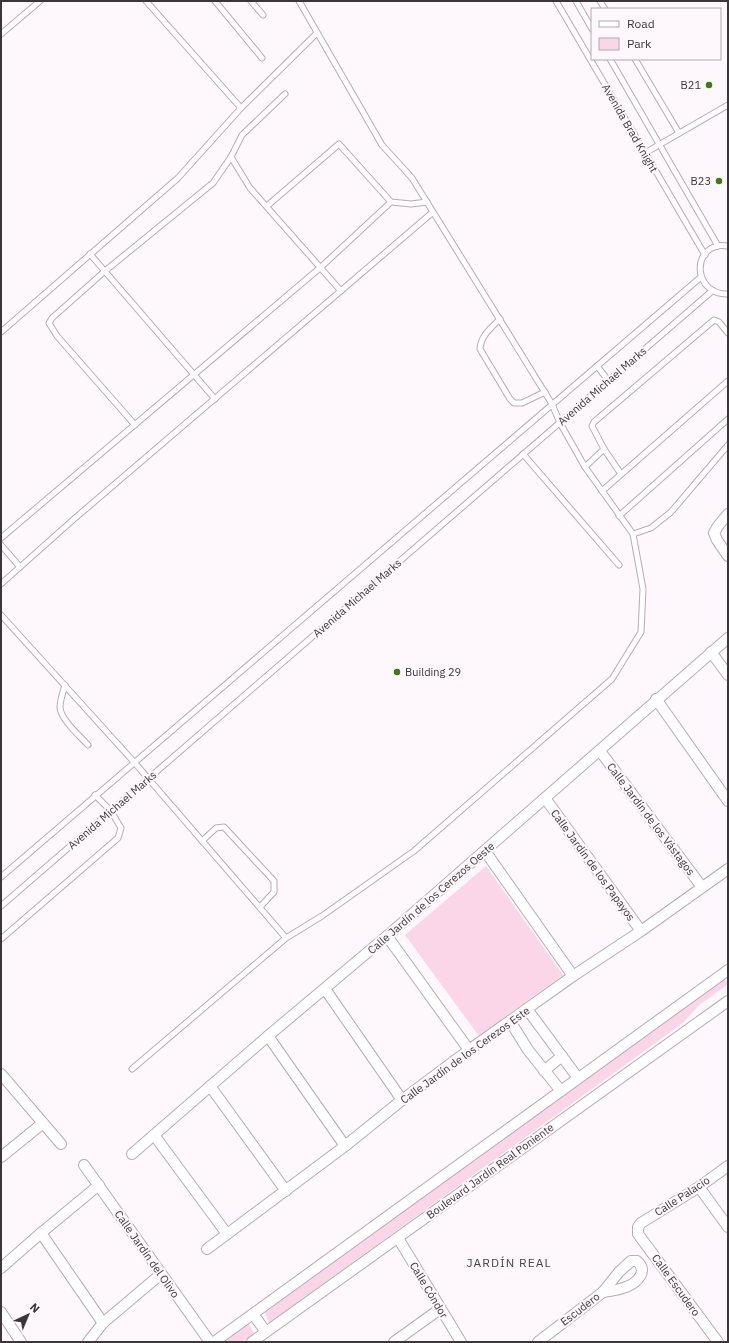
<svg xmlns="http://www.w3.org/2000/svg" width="729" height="1343" font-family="'IBM Plex Sans',sans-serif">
	<rect width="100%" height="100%" fill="#fef7fb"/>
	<g fill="#fbd6e9">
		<path d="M486 866 563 975 479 1036 405 935Z"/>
		<path d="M722 978 728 982V984L698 1006 683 1023 269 1323 265 1312Z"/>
		<path d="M248 1323 254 1333 243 1342H224Z"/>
	</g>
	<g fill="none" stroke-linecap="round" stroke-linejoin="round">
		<defs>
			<g id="service">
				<path d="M146 1 241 108"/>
				<path d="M215 1 262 58"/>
				<path d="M251 1 263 15"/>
				<path d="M556 1 705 255"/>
				<path d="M576 1 592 29"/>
				<path d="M600 1 605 9"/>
				<path d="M1 34 40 1"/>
				<path d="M610 59 718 246"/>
				<path d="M635 59 679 133"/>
				<path d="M645 153 728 105"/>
				<path d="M231 157 250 188 341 291"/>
				<path d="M267 206 339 144 391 202 411 204 427 202"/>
				<path d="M728 246C725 246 721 245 718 246 691 251 695 295 728 294"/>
				<path d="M90 254 215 399"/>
				<path d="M500 319C491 328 481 335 480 349L510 399 514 403H522L545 392"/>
				<path d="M1 332 178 178 241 108 317 33"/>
				<path d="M597 366 608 380"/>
				<path d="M135 425 57 336 49 323 52 318 105 271 213 183 231 157 242 135 285 94"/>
				<path d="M523 454 619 565"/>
				<path d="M585 467 604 449"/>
				<path d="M621 474 604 449 592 426 594 422 714 320 719 322 728 333"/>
				<path d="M602 491 728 381"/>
				<path d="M619 516 728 419"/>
				<path d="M633 534 651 528 671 512 728 445"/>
				<path d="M1 538 321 267 391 202"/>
				<path d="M1 545 20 567"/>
				<path d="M1 584 74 519 433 212"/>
				<path d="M1 615 134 762 286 938 322 916 414 851 612 679 641 632 643 589 633 534 585 467 560 423 552 404 412 178 382 145 299 1"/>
				<path d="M65 685C63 692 60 700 60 707 60 719 80 736 88 745"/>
				<path d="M202 841 216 828 224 827 274 881V892L260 907"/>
				<path d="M1 877 701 277"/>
				<path d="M1 906 712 291"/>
				<path d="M1 939 118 838 121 828 111 811 95 795"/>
				<path d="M132 1069 286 938"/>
			</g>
			<g id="minor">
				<path d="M728 514 718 526 714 533 717 540 728 556"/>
				<path d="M711 652 728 675"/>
				<path d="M656 699 728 801"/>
				<path d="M600 751 702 887"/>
				<path d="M545 798 641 931"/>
				<path d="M485 851 573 976"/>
				<path d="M387 936 469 1050"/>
				<path d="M325 989 402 1100"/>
				<path d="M527 1009 578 1078"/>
				<path d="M510 1021 528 1050 561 1091"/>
				<path d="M268 1036 345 1146"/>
				<path d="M544 1071 562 1056"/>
				<path d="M1 1074 61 1144"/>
				<path d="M210 1086 286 1191"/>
				<path d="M154 1135 227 1234"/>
				<path d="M132 1154 268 1036 387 936 728 638"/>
				<path d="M1 1157 43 1123"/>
				<path d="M84 1165 210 1342"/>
				<path d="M699 1187 728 1227"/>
				<path d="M41 1233 103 1323"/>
				<path d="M398 1238 461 1342"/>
				<path d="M207 1249 345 1146 402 1100 469 1050 573 976 641 931 728 869"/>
				<path d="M631 1261H637C649 1271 637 1283 626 1287 619 1290 611 1291 603 1292L619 1272Z"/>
				<path d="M1 1268 41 1233 99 1185"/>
				<path d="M1 1312 21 1342"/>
				<path d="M253 1314 266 1332"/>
				<path d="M88 1342 103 1323 161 1274"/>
				<path d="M214 1342 728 970"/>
				<path d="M252 1342 728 1001"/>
				<path d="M394 1342 440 1309"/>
				<path d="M538 1342 603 1292"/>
				<path d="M718 1342 638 1234V1227L641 1223 699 1187 728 1166"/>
			</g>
		</defs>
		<use href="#service" stroke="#bbabb3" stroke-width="7"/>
		<use href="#minor" stroke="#bbabb3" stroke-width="12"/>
		<use href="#service" stroke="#fff" stroke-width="5"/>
		<use href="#minor" stroke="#fff" stroke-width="10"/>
	</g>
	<g fill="#3e7b16" stroke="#fef7fb" stroke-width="1.5">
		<circle cx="709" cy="85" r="4"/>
		<circle cx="719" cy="181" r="4"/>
		<circle cx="397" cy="672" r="4"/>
	</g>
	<g text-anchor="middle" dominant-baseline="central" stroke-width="4" stroke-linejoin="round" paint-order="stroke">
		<g font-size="11" fill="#3d3639" stroke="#fef7fb" text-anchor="end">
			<text x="701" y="85">B21</text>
			<text x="711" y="181">B23</text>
			<text x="405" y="672" text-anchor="start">Building 29</text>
		</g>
		<g font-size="11" fill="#3d3639" stroke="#fef7fb">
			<text transform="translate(630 128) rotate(60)">Avenida Brad Knight</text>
			<text transform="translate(602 386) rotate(-41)">Avenida Michael Marks</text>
			<text transform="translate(357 598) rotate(-41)">Avenida Michael Marks</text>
			<text transform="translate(112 810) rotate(-41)">Avenida Michael Marks</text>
			<text transform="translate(651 819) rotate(53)">Calle Jardín de los Vástagos</text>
			<text transform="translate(593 865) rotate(54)">Calle Jardín de los Papayos</text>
			<text transform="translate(431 898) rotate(-41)">Calle Jardín de los Cerezos Oeste</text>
			<text transform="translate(465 1055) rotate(-36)">Calle Jardín de los Cerezos Este</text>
			<text transform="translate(490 1171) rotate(-36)">Boulevard Jardín Real Poniente</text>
			<text transform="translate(682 1196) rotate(-33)">Calle Palacio</text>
			<text transform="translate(147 1254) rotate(55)">Calle Jardín del Olivo</text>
			<text transform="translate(676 1285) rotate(54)">Calle Escudero</text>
			<text transform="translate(429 1290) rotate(59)">Calle Cóndor</text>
			<text transform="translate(580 1309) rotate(-38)">Escudero</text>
		</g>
		<g font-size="12" letter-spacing="1" fill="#4e4147" stroke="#fef7fb">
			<text x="509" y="1262">JARDÍN REAL</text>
		</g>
	</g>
	<rect width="729" height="1343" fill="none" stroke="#3d3639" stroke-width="4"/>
	<rect x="591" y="8" width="130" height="52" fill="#fef7fb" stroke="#b1aaad"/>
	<rect x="599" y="21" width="20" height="6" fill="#ffffff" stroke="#b1aaad"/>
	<text x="627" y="28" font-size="12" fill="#3d3639">Road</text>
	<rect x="599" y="38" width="20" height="12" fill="#fbd6e9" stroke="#b1aaad"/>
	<text x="627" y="48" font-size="12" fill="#3d3639">Park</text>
	<g transform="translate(28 1315) rotate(44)" stroke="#fef7fb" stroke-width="3" paint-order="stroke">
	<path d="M0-3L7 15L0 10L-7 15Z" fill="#3d3639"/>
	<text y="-6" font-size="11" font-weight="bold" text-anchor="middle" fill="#3d3639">N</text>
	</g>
</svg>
